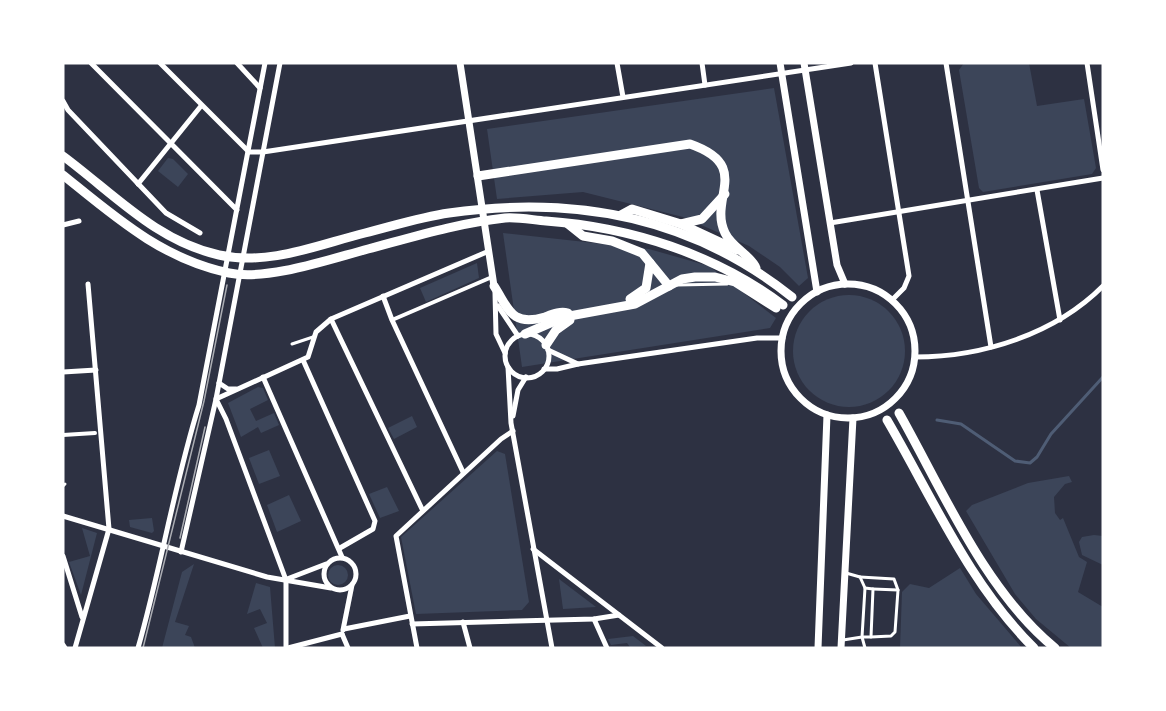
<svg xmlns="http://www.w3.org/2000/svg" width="1166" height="711" font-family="Manrope,sans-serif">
	<rect width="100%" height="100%" fill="#2d3142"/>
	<g fill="#3c4559">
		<path d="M964 63H1029L1037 106 1084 99 1096 168 1092 174 983 192 979 188 959 70Z"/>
		<path d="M774 88 808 278 799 286 780 267 749 246 683 217 583 192 497 199 487 129Z"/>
		<path d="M168 158 173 159 188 174 178 187 158 171Z"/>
		<path d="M503 233 649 249 709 266 776 318 770 328 522 367Z"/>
		<path d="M477 263 479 278 426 302 420 288Z"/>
		<circle cx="849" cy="351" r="56"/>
		<path d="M258 387 263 388 268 400 250 409 256 421 274 413 279 425 261 433 258 427 241 437 228 403Z"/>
		<path d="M412 416 417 427 394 439 388 428Z"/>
		<path d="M269 450 280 476 259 484 249 458Z"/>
		<path d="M497 451 505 454 529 602 522 610 416 614 401 537Z"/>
		<path d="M1069 476 1072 482 1065 484 1054 497 1055 513 1060 520 1063 518 1079 557 1087 562 1078 592 1103 607V648H1071L1036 619 1015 594 966 511 972 505 1028 483Z"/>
		<path d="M387 487 399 511 380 518 369 494Z"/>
		<path d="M289 495 301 521 277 532 267 505Z"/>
		<path d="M152 518 154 531 152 533 130 527 129 520Z"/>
		<path d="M82 528 97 533 81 595 69 562 90 556Z"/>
		<path d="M1094 535 1103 536V565L1082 555 1079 542 1082 537Z"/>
		<path d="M194 564 175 622 189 626 185 635 191 637 195 648H162L182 572Z"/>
		<circle cx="338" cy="575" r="10"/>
		<path d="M960 568 976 594 1022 648H900L902 592 910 584 929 588Z"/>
		<path d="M559 579 596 607 563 609Z"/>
		<path d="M256 583 270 587 275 648H263L254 628 267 623 260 609 247 614Z"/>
		<path d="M633 636 646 646 630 647 627 643 611 645 608 639Z"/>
	</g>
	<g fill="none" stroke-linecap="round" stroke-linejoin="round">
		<path stroke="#4f5d75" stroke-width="3" d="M937 420 961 424 1015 461 1030 463 1037 457 1051 434 1103 377"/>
		<g stroke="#fff" stroke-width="3">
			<path d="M677 285 727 284"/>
			<path d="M292 344 313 337"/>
			<path d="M63 486 65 484"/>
			<path d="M860 577 894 579 898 590"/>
			<path d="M865 588 873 589 871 637H862L865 648"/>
			<path d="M871 637 891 636 895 632 898 590 873 589"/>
			<path d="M843 640 862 637 865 588 860 577 846 573"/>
		</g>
		<g stroke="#fff" stroke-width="4">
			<path d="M392 320 492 277"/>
			<path d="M63 435 95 433"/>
		</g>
		<g stroke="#fff" stroke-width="5">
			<path d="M91 63 237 210"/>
			<path d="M160 63 249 152H263L851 63"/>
			<path d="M237 63 260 88"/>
			<path d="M617 63 623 97"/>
			<path d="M702 63 705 85"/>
			<path d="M875 63 909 276 904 288 892 300"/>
			<path d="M946 63 991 347"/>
			<path d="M1087 63 1103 170"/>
			<path d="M63 101 68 110 166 213 200 233"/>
			<path d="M138 184 201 106"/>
			<path d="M1037 190 1060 320"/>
			<path d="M830 223 1103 178"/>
			<path d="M63 225 79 221"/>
			<path d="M495 293 496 334 505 353"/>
			<path d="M383 296 392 320 463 472"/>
			<path d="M498 306 518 336"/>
			<path d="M331 319 422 509"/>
			<circle cx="527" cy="356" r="22"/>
			<path d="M548 350 578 364"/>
			<path d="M915 357C983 357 1055 334 1103 286"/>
			<path d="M303 360 375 521 373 529 340 548"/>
			<path d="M508 367 511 423 552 648"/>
			<path d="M544 369H557L578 364 757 338H783"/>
			<path d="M63 372 96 370"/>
			<path d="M263 377 342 557"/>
			<path d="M219 383 228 389H236"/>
			<path d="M513 416 518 390 526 377"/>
			<path d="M63 516 267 577 331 588"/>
			<path d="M533 549 662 648"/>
			<path d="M181 552 216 399 280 63"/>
			<path d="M63 556 82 617"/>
			<circle cx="340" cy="574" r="16"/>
			<path d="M287 579 326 564"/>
			<path d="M594 619 607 648"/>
			<path d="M463 622 470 648"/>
			<path d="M412 624 594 619 619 615"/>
			<path d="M344 629 410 616"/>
			<path d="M343 630 352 585"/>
			<path d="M342 634 348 648"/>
			<path d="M63 645 65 648"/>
			<path d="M75 648 109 529 88 284"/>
			<path d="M138 648C161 568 174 485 199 405L265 63"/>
			<path d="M286 648V580L226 419 216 399 308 357 316 332 331 319 489 251"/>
			<path d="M288 648 342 634"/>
			<path d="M417 648 396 536 501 439 513 431"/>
		</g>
		<g stroke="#fff" stroke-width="7">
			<path d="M460 63 494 286"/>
			<path d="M780 63 817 292"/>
			<path d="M804 63 837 265 845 284"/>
			<circle cx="848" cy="351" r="67"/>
			<path d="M818 648 827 415"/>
			<path d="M841 648 853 418"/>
		</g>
		<g stroke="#fff" stroke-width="9">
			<path d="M63 156C113 193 156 241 219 255 269 266 317 245 365 233 393 226 421 217 449 213 574 195 692 217 792 297"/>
			<path d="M63 175C115 217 162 259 229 273 267 281 330 259 368 249 413 237 458 223 505 218 518 217 533 220 546 221 630 227 715 254 783 305"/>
			<path d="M478 176 690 144C753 166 708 198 725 233 732 248 751 255 756 268"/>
			<path d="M621 215 632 209 681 224 737 250"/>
			<path d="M568 224 583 236 612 241 642 253 669 286"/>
			<path d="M681 224 702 219 725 194"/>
			<path d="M494 286C509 309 511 327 545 317 553 314 560 311 568 313"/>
			<path d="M630 299 646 288 650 263"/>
			<path d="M525 334 564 317 635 304 682 279 695 277H715L735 282 776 308"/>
			<path d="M546 345 556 330 570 320"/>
			<path d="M899 413C943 491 985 591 1055 648"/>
			<path d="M887 420C932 497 970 585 1034 648"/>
		</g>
		<g stroke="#abadb3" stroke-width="1.5">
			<path d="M180 538 205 427"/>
			<path d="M143 648 204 401 227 285"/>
		</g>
	</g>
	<rect width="1166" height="711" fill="none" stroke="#ffffff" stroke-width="129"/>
</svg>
